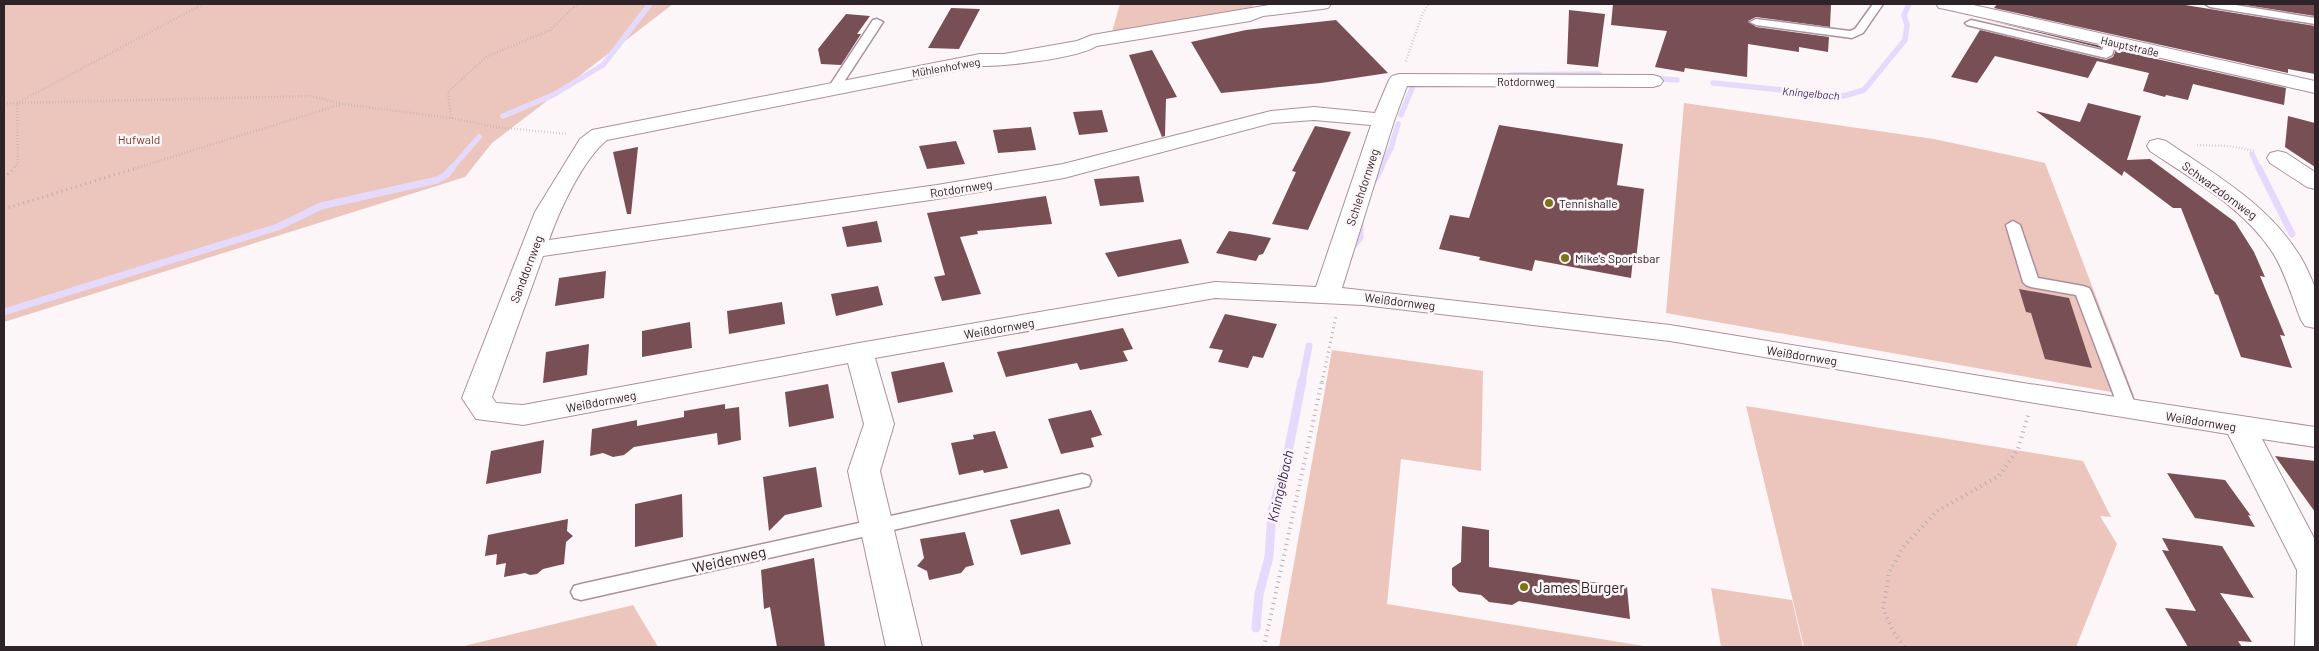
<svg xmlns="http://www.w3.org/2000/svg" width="2319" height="651" font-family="Barlow,sans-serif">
	<rect width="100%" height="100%" fill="#fdf6f9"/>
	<g fill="#ecc5bc">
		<path d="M4 4H673L492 143 465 177 4 322Z"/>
		<path d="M1120 4H1255L1251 8 1235 11 1112 32Z"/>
		<path d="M1684 103 1934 139 2045 163 2134 396 1666 313Z"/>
		<path d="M1332 350 1483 371 1481 471 1401 459 1387 604 1650 647H1279Z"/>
		<path d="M1746 406 2083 461 2111 517 2100 516 2117 544 2076 647H1804Z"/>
		<path d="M1711 588 1792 600 1803 647H1721Z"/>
		<path d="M633 605 658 647H460Z"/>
	</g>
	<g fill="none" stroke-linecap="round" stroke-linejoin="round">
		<g stroke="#e5dafb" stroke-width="5.5">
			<path d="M1511 75 1599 74"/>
			<path d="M1652 78 1677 80"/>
			<path d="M1713 83 1844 96 1864 90 1905 40 1907 25 1904 15 1909 4"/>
			<path d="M1401 115 1413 86"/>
			<path d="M503 116 553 95 603 65 650 4"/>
			<path d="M2252 154 2259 169"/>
			<path d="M451 169 479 137"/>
			<path d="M1380 169 1391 148 1398 124"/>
		</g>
		<g stroke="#e5dafb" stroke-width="7">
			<path d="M2259 168 2292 234"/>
			<path d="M1373 182 1381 168"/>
			<path d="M1351 248 1360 238V221"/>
			<path d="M4 312 278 227 321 206 437 180 446 175 452 168"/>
			<path d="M1302 382 1309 346"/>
		</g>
		<path stroke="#e5dafb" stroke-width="9" d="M1256 628 1259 594 1269 557 1272 511 1286 463 1302 381"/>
	</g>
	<g fill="#784f55">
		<path d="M1613 4H1831L1830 27 1756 17 1748 21 1756 27 1829 37 1828 52 1799 47V52L1748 44 1747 77 1685 68 1684 72 1655 67 1667 31 1611 25Z"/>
		<path d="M1997 4H2179L2315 26V74L2288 69V73L1994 8Z"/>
		<path d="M2239 4H2315V16Z"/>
		<path d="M951 8 980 9 959 49 928 48Z"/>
		<path d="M1569 10 1605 14 1598 67 1567 64Z"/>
		<path d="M846 14 870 16 857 34H861L841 65 821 64 818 49Z"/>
		<path d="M1336 20 1388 73 1321 83 1221 93 1191 42 1246 30Z"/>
		<path d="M1987 20 2101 46V48Z"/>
		<path d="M1980 30 2106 60 2113 57 2116 50 2286 88 2284 105 2193 84 2188 100 2166 95 2165 97 2143 91 2149 73 2097 61 2088 78 1995 56 1977 83 1951 77Z"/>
		<path d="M1152 50 1177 97 1166 99 1165 136 1162 137 1129 55Z"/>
		<path d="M2088 103 2141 116 2127 160 2150 159 2235 222 2254 252 2265 277 2260 276 2285 336 2280 335 2292 368 2241 357 2218 295 2215 294 2181 208H2173L2124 171 2122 176 2036 111 2080 122Z"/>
		<path d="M1102 110 1108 132 1079 135 1073 112Z"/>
		<path d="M2288 116 2315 123V167L2285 147Z"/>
		<path d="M1499 125 1623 144 1617 185 1644 189 1636 260 1633 258 1631 278 1535 260 1532 271 1479 260 1480 257 1439 249 1450 215 1469 218Z"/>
		<path d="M1315 126 1351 132 1308 230 1272 224 1296 172 1292 171Z"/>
		<path d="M1031 127 1036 150 998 153 993 130Z"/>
		<path d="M956 141 965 164 927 169 919 146Z"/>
		<path d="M638 147 631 214H627L613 152Z"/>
		<path d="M1139 176 1144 202 1100 206 1094 179Z"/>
		<path d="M1046 196 1052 224 977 231 978 234 960 237 981 294 942 301 934 277 945 275 927 213Z"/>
		<path d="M877 221 882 242 847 247 842 227Z"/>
		<path d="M1229 231 1249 234 1271 238 1263 254 1259 255 1256 261 1216 253Z"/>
		<path d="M1181 239 1189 263 1118 277 1105 253Z"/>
		<path d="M606 271 604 298 555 306 559 278Z"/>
		<path d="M878 286 883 305 836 316 831 294Z"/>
		<path d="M2019 289 2069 298 2092 368 2045 359 2031 313 2026 312Z"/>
		<path d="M782 302 785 324 729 334 727 311Z"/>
		<path d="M1225 314 1277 324 1263 358 1253 356 1248 368 1218 362 1223 350 1209 348Z"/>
		<path d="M690 322 692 348 642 357V331Z"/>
		<path d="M1123 328 1133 349 1123 351 1128 361 1080 370 1077 363 1006 377 997 352Z"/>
		<path d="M589 344 587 375 543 383 546 352Z"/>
		<path d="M944 362 953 392 898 403 891 372Z"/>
		<path d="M828 384 834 418 789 427 785 392Z"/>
		<path d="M725 404V409L739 407 741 440 718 445 717 433 634 447 624 455 613 457 603 453 590 456 592 429 637 420V426L684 417V411Z"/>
		<path d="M1091 410 1102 435 1091 438 1094 447 1061 454 1048 419Z"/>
		<path d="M995 431 1008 468 984 473 983 470 959 475 951 443 974 439 973 435Z"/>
		<path d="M544 440 541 473 486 484 491 451Z"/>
		<path d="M2275 456 2315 461V512Z"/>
		<path d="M816 467 822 507 785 515 769 531 763 477Z"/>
		<path d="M2167 473 2225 480 2251 516 2248 515 2255 527 2195 518Z"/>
		<path d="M682 494 683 537 635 547V504Z"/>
		<path d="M1059 509 1071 544 1021 555 1010 520Z"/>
		<path d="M568 519 567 531 573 536 566 542 564 564 543 569 537 574 530 575 525 573 504 577 506 563 496 565 497 554 485 556 488 535Z"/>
		<path d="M1462 526 1489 530V567L1627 587 1630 619 1519 601 1512 605 1489 602 1481 595 1459 592 1452 585V568L1461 562Z"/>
		<path d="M965 532 974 565 966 567 961 573 929 580 927 571 917 566 924 558 920 539Z"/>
		<path d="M2162 538 2222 546 2254 598 2220 593 2252 642 2238 641 2242 647H2188L2165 608 2196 611 2162 550 2169 551Z"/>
		<path d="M814 558 825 647H777L770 607 764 609 761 570Z"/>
	</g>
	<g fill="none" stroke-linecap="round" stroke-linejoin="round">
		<defs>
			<g id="lane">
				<path d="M1873 4H1883L1863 33 1852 38 1756 25 1750 22 1756 19 1850 31 1855 29Z"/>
				<path d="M2205 4H2229L2315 18V24L2210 7Z"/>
				<path d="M877 19 883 22 840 88 838 91H830L828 88 873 20Z"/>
				<path d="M1971 20 2102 50 2106 40 2110 39 2116 42 2112 55 2106 58 1967 25 1965 23Z"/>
				<path d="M2013 221 2020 225 2038 278 2083 286 2089 288 2091 291 2137 409 2134 413 2128 415 2122 413 2119 409 2076 295 2031 287 2026 285 2023 282 2006 225Z"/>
				<path d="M1082 474 1089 476 1091 481 1089 486 581 600 574 598 571 592 574 586 581 584Z"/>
			</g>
			<g id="street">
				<path d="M1275 4H1331L1328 8 1322 9 1263 16 1250 21 1097 46C1075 59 1007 66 980 66L607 140C583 159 559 211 549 240L937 185 1063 164 1271 111 1314 107 1375 113 1389 80 1392 76 1399 74 1653 75 1660 77 1663 81 1660 85 1653 87 1407 86 1394 121 1342 288 1670 325 2023 383 2315 427V447L2262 439 2315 540V647H2295L2297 570 2228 434 2023 401 1670 341 1363 305 1215 298 875 358 894 424 880 471 922 647H886L848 471 864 424 848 363 523 425 476 419 462 398 535 212 580 139 592 130 980 54H1004L1077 41 1092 35ZM1314 120 1371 125 1316 287 1215 282 859 343 523 405 496 403 492 397 543 256 937 199 1064 178 1272 123Z"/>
				<path d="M2158 139 2166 141C2217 176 2275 208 2305 265 2308 272 2314 282 2315 290 2317 302 2315 316 2315 328L2305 326 2301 320C2292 298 2286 274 2273 253 2244 208 2193 180 2150 151L2147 146 2150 141Z"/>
				<path d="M2278 151 2286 153 2315 172V189L2307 187 2270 163 2267 158 2270 153Z"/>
			</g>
			<path id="secondary" d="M1936 4H1969L2315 81V93L1945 9 1939 8Z"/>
		</defs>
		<use href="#lane" stroke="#ab909d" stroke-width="3"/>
		<use href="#street" stroke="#ab909d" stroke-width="2"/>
		<use href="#secondary" stroke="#ab909d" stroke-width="2"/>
		<g stroke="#b5adb1" stroke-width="2.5" stroke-dasharray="0.5 2.5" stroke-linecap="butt">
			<path d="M203 4 17 103 311 96 343 104 451 118 495 127 567 134"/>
			<path d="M1406 61 1422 15 1428 4"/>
			<path d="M4 104 17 103 18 163 13 169"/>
			<path d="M451 118 448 92 486 57 550 30 577 4"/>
			<path d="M2197 145 2229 146 2256 151"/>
			<path d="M133 169 342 104"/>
		</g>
		<g stroke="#b5adb1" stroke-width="3" stroke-dasharray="1 4" stroke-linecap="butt">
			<path d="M4 178 14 168"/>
			<path d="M4 209 137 168"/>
			<path d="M1322 382 1336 316"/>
		</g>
		<g stroke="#b5adb1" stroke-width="4" stroke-dasharray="1 4.5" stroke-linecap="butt">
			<path d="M1264 647 1322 381"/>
			<path d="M1904 647 1893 631 1883 609 1889 573 1904 546 1937 511 1999 476 2018 449 2028 415"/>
		</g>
		<use href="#lane" fill="#fff" fill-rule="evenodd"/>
		<use href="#street" fill="#fff" fill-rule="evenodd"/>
		<use href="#secondary" fill="#fff" fill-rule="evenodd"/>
	</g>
	<g fill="#7d7315" stroke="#fdf6f9" stroke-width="2">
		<circle cx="1549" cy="203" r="5"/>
		<circle cx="1565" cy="258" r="5"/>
		<circle cx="1524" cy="587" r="5"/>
	</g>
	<g text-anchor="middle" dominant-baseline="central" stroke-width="5" stroke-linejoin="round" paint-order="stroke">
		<g font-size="11" fill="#2d2328" stroke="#fdf6f9">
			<text transform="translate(2130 46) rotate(13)">Hauptstraße</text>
			<text transform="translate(946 67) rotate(-10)">Mühlenhofweg</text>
			<text x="1526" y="81">Rotdornweg</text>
		</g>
		<g font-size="11" font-style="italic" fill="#3d295b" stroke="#fdf6f9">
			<text transform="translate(1811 93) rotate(5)">Kningelbach</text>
		</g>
		<g font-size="12" fill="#7a3e31" stroke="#fdf6f9">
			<text x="139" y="139">Hufwald</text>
		</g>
		<g font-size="12" fill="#2d2328" stroke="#fdf6f9">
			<text transform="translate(1362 187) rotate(-72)">Schlehdornweg</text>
			<text transform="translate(961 188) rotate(-9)">Rotdornweg</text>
			<text transform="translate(2220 190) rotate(36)">Schwarzdornweg</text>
			<text transform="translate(526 269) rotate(-69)">Sanddornweg</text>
			<text transform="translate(1400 301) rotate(7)">Weißdornweg</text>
			<text transform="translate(999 328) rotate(-10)">Weißdornweg</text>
			<text transform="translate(1802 355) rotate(9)">Weißdornweg</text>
			<text transform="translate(601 401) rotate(-11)">Weißdornweg</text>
			<text transform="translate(2201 421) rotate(9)">Weißdornweg</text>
		</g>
		<g font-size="12" fill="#2d2328" stroke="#fdf6f9" text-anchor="start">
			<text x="1559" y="203">Tennishalle</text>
			<text x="1575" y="258">Mike's Sportsbar</text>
		</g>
		<g font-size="14" font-style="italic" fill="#3d295b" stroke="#fdf6f9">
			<text transform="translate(1280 486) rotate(-77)">Kningelbach</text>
		</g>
		<g font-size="15" fill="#2d2328" stroke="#fdf6f9">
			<text transform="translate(729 559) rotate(-13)">Weidenweg</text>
		</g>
		<g font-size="15" fill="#2d2328" stroke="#fdf6f9" text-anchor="start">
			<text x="1534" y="587">James Burger</text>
		</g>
	</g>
	<rect width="2319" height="651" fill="none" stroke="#2d2328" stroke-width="10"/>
</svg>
